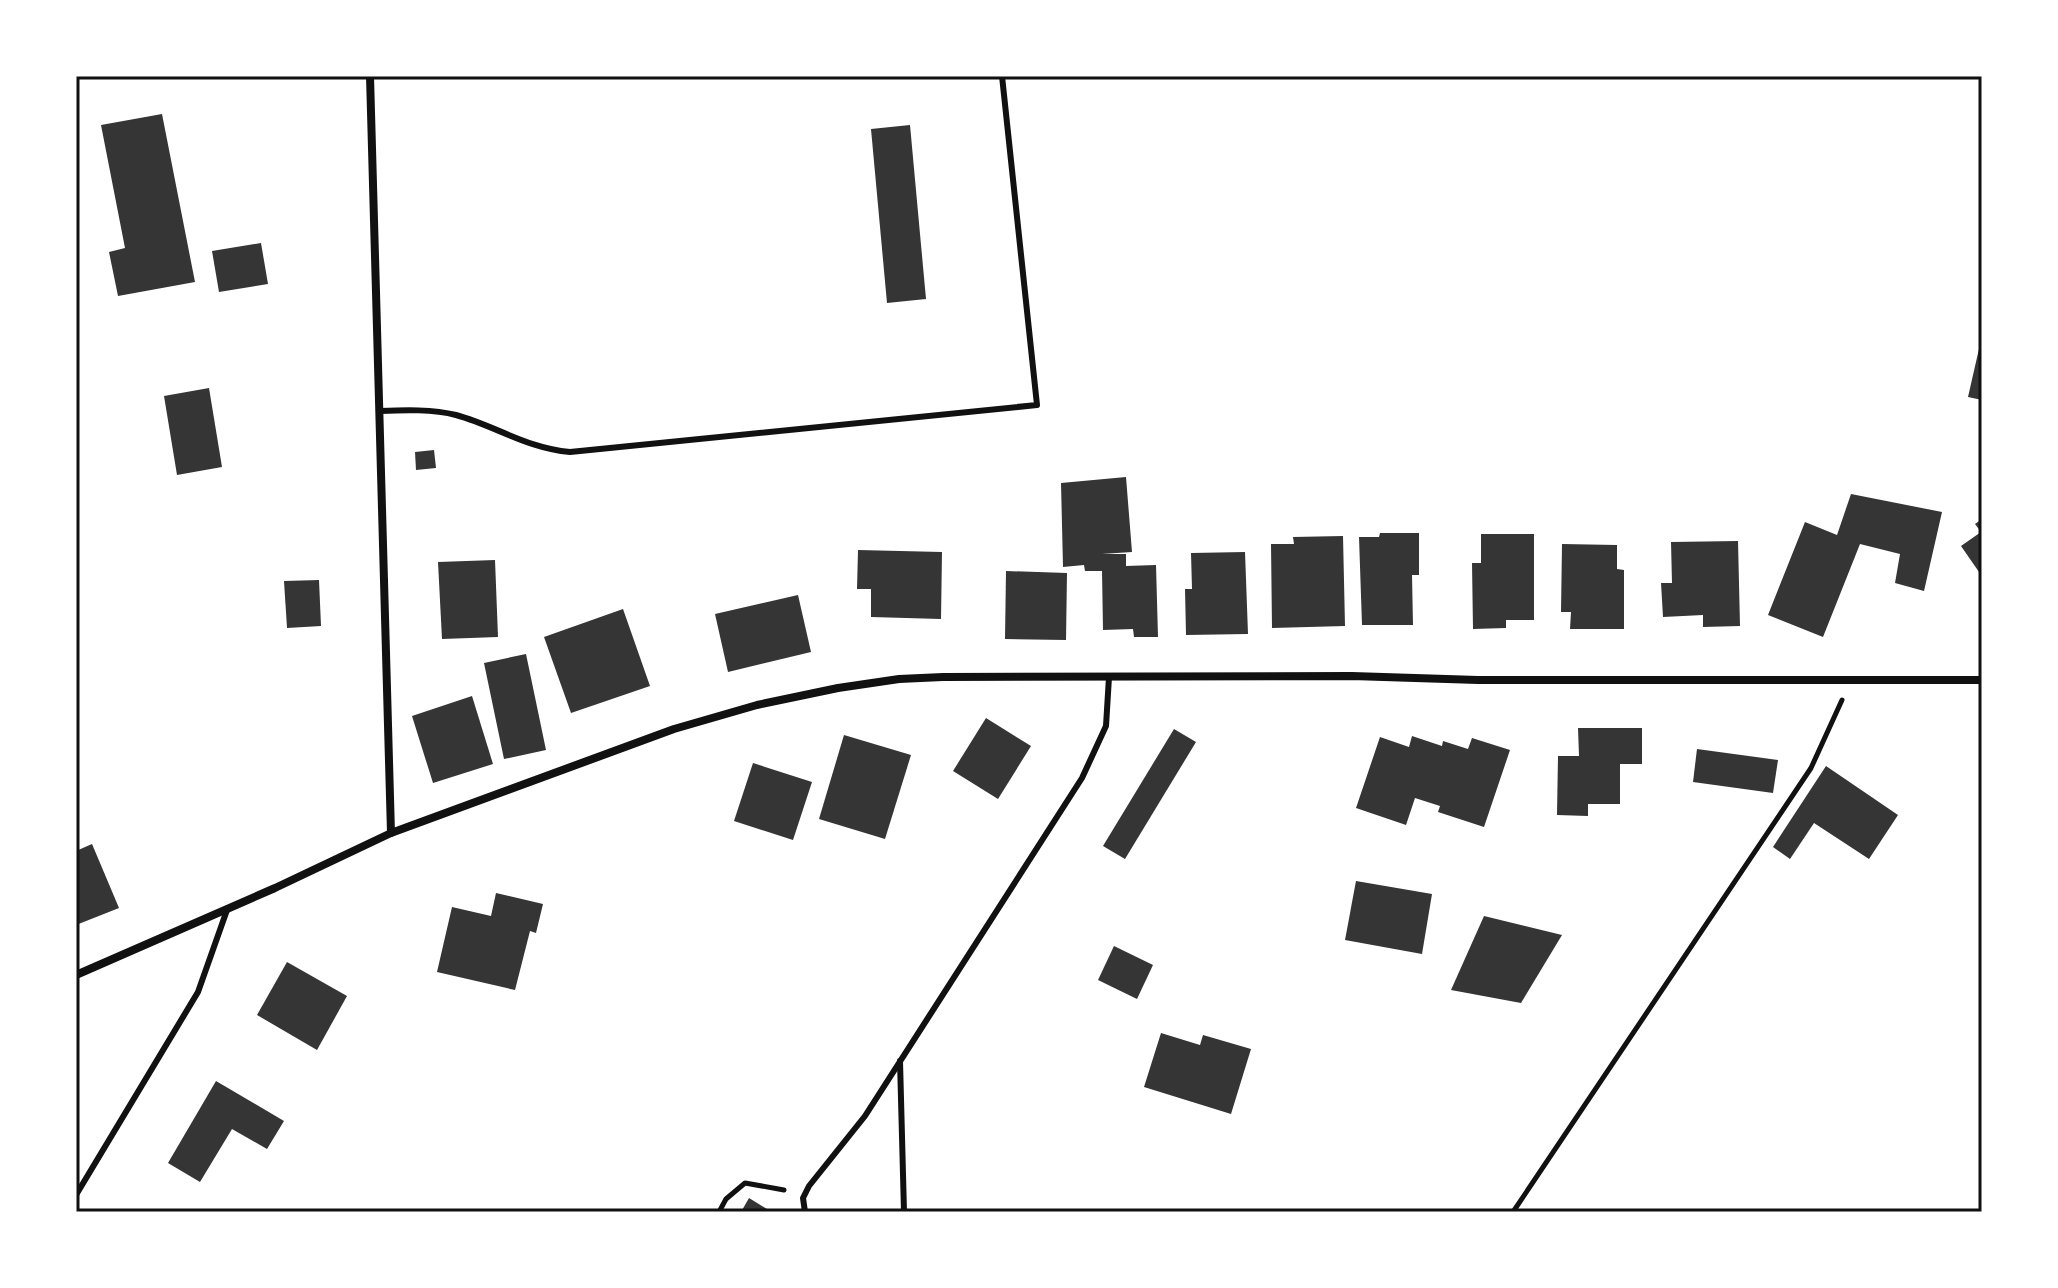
<svg xmlns="http://www.w3.org/2000/svg" width="2058" height="1288" font-family="'Golos Text',sans-serif">
	<rect width="100%" height="100%" fill="#fff"/>
	<g fill="#353535">
		<path d="M162 114 195 282 118 296 109 252 125 248 101 125Z"/>
		<path d="M910 125 926 299 887 303 871 129Z"/>
		<path d="M261 243 268 284 219 292 212 251Z"/>
		<path d="M1981 340H1982V400L1968 397Z"/>
		<path d="M209 388 222 467 177 475 164 396Z"/>
		<path d="M434 450 436 468 416 470 415 452Z"/>
		<path d="M1126 477 1132 552 1102 554H1126V566L1156 565 1158 637H1134L1133 629 1103 630 1102 571H1085L1084 565 1063 567 1061 483Z"/>
		<path d="M1851 494 1942 512 1924 591 1895 583 1900 554 1860 544 1823 637 1768 615 1805 522 1837 535Z"/>
		<path d="M1982 519V570L1979 572 1961 546 1981 532 1975 524Z"/>
		<path d="M1380 533H1419V575H1412L1413 625H1362L1359 537H1379Z"/>
		<path d="M1481 534H1534V620H1506V628L1473 629 1472 563H1481Z"/>
		<path d="M1343 536 1345 626 1272 628 1271 544H1294L1293 537Z"/>
		<path d="M1738 541 1740 626 1703 627V615L1663 617 1661 583H1672L1671 542Z"/>
		<path d="M1562 544 1617 545V569L1624 570V629H1570L1571 612H1561Z"/>
		<path d="M858 550 942 552 941 619 871 617V589H857Z"/>
		<path d="M1245 552 1248 634 1186 635 1185 589H1192L1191 553Z"/>
		<path d="M495 560 498 637 442 639 438 562Z"/>
		<path d="M1006 571 1067 573 1066 640 1005 639Z"/>
		<path d="M319 580 321 626 287 628 284 581Z"/>
		<path d="M798 595 811 652 728 672 715 614Z"/>
		<path d="M623 609 650 686 571 713 544 637Z"/>
		<path d="M526 654 546 750 504 759 484 663Z"/>
		<path d="M472 696 493 764 433 783 412 716Z"/>
		<path d="M986 718 1031 746 998 799 953 771Z"/>
		<path d="M1578 728H1642V764H1620V804H1588V816L1557 815 1558 756H1579Z"/>
		<path d="M1174 729 1196 742 1125 859 1103 846Z"/>
		<path d="M844 735 911 755 885 839 819 819Z"/>
		<path d="M1412 736 1442 746 1443 741 1468 749 1472 738 1510 750 1484 827 1438 812 1440 806 1415 798 1406 825 1356 808 1380 737 1409 747Z"/>
		<path d="M1697 749 1778 760 1773 793 1693 782Z"/>
		<path d="M753 763 812 782 793 840 734 821Z"/>
		<path d="M1826 766 1898 815 1869 859 1814 823 1790 859 1773 847Z"/>
		<path d="M92 844 119 908 76 925V851Z"/>
		<path d="M1356 881 1432 894 1422 954 1345 940Z"/>
		<path d="M496 893 543 904 536 933 530 931 515 990 437 972 452 907 491 916Z"/>
		<path d="M1484 916 1562 935 1521 1003 1451 990Z"/>
		<path d="M1114 946 1153 965 1137 999 1098 980Z"/>
		<path d="M287 962 347 996 317 1050 257 1015Z"/>
		<path d="M1161 1033 1200 1045 1203 1035 1251 1049 1231 1114 1144 1087Z"/>
		<path d="M216 1081 284 1121 267 1149 232 1129 200 1182 168 1163Z"/>
		<path d="M749 1198 772 1212H741Z"/>
	</g>
	<g fill="none" stroke-linecap="round" stroke-linejoin="round">
		<g stroke="#111" stroke-width="5">
			<path d="M719 1212 726 1199 745 1183 784 1190"/>
			<path d="M1513 1212 1811 768 1842 700"/>
		</g>
		<g stroke="#111" stroke-width="6">
			<path d="M380 411C404 410 433 409 456 415 496 426 526 448 570 452L1037 405 1002 76"/>
			<path d="M900 1061 904 1212"/>
			<path d="M76 1195 198 992 227 910"/>
			<path d="M805 1212 803 1198 809 1186 865 1116 1082 778 1106 726 1109 677"/>
		</g>
		<g stroke="#111" stroke-width="8">
			<path d="M370 76 391 833"/>
			<path d="M76 975 275 888 391 833 674 729 757 705 838 688 899 679 943 677 1352 676 1478 680H1982"/>
		</g>
	</g>
	<rect width="2058" height="1288" fill="none" stroke="#ffffff" stroke-width="156"/>
	<rect x="78" y="78" width="1902" height="1132" fill="none" stroke="#111" stroke-width="3"/>
</svg>
